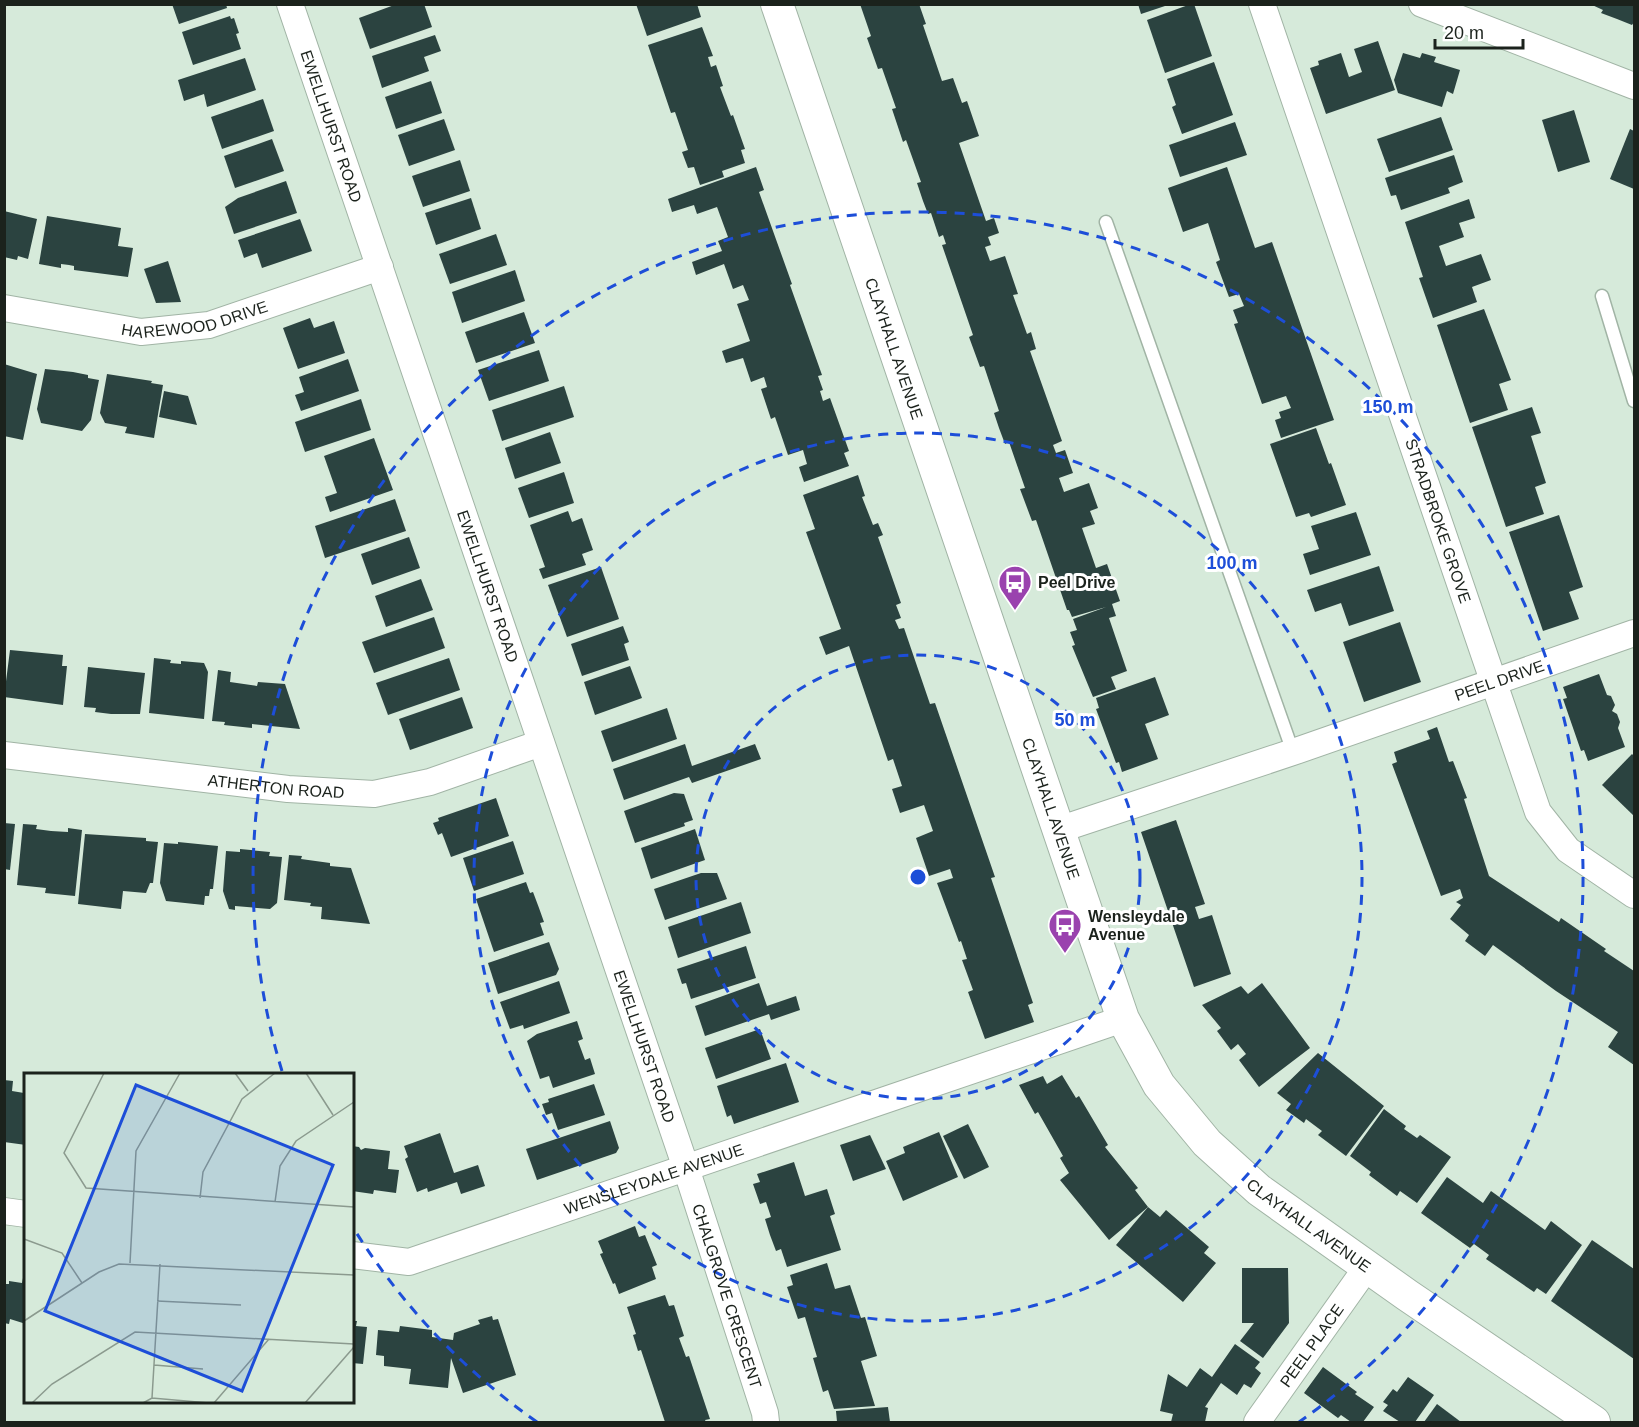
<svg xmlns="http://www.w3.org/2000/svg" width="1639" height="1427" font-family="Helvetica,sans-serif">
	<rect width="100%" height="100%" fill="#d6eada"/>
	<g fill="#2b4340">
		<path d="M172 4H226L227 8 179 24Z"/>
		<path d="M397 4H424L432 27 370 49 359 18Z"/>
		<path d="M636 4H697L701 17 647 36Z"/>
		<path d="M860 4H919L926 24 923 25 942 81 953 78 962 103 967 101 979 136 959 143 986 221 994 218 999 233 988 237 991 245 985 247 990 261 1005 256 1018 294 1013 295 1027 334 1031 332 1036 349 1030 351 1062 441 1053 445 1056 453 1065 450 1073 473 1059 478 1064 492 1089 483 1098 508 1090 511 1095 524 1082 528 1096 568 1107 564 1120 601 1112 604 1116 616 1109 618 1127 671 1111 677 1116 689 1093 697 1072 646 1075 645 1070 632 1077 630 1073 619 1106 607 1072 617 1069 610H1067L1036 520 1032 521 1020 489 1025 488 1009 442 1005 444 999 428 994 413 999 411 984 366 980 367 969 337 973 335 942 245 946 244 943 235 939 237 931 213 928 214 923 201 917 183 921 182 906 140 903 142 892 109 896 108 882 68 878 69 867 38 871 36Z"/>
		<path d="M1138 4H1168V5L1141 14Z"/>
		<path d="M1191 4H1194L1212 56 1165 73 1147 20Z"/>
		<path d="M1590 4H1634V22L1632 25 1617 19 1601 13 1603 10Z"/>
		<path d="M230 16 231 19 234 18 239 33 236 34 241 49 193 65 182 32Z"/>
		<path d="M702 27 713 56 708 57 711 67 716 65 723 86 720 87 723 95 731 116 733 115 745 149 741 150 745 163 722 171 724 177 700 185 694 167 688 168 682 152 688 150 675 112 671 113 648 45Z"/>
		<path d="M435 35 441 51 424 57 429 71 382 88 372 56Z"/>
		<path d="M1378 41 1395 90 1326 114 1310 68 1319 65 1318 61 1341 53 1349 77 1362 72 1354 49Z"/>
		<path d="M1403 53 1420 58 1422 53 1436 57 1434 62 1460 70 1453 94 1447 91 1442 107 1398 93 1394 80Z"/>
		<path d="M245 58 256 90 207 107 204 94 184 101 178 80Z"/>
		<path d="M1214 62 1233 115 1182 134 1172 107 1176 105 1167 79Z"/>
		<path d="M431 81 442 113 396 129 385 97Z"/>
		<path d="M263 99 274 131 222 149 211 117Z"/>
		<path d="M1574 110 1590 162 1558 172 1542 120Z"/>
		<path d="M1441 117 1453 150 1389 172 1377 139Z"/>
		<path d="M444 119 455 150 409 166 398 135Z"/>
		<path d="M1235 122 1247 155 1180 177 1169 145Z"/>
		<path d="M1630 129 1634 131V189L1610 179Z"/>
		<path d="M272 139 284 171 235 188 224 156Z"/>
		<path d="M1454 155 1463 182 1448 188 1450 193 1401 210 1396 195 1391 196 1385 178Z"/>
		<path d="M460 160 470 191 423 207 412 176Z"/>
		<path d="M756 167 764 190 759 192 792 284 790 285 822 375 818 376 823 390 820 391 823 401 830 398 849 451 844 453 849 466 804 482 799 467 807 464 803 450 788 455 775 417 771 419 761 389 767 387 764 377 751 382 743 358 726 363 722 351 750 341 737 304 749 300 743 285 733 289 724 264 696 275 692 262 722 251 718 241 728 237 717 207 697 214 694 205 672 212 668 199Z"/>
		<path d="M1227 167 1255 248 1272 242 1334 420 1281 438 1275 420 1281 418 1279 412 1291 408 1286 396 1262 404 1234 324 1238 323 1233 310 1244 306 1239 294 1229 297 1216 262 1220 260 1208 223 1183 232 1168 188Z"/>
		<path d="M286 181 297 213 234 234 225 207 238 198Z"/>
		<path d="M471 198 481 229 436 245 425 213Z"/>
		<path d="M1469 199 1475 218 1459 223 1464 237 1439 246 1446 266 1481 254 1491 280 1472 287 1477 302 1433 318 1419 278 1423 277 1405 222Z"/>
		<path d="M4 211 37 219 28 259 18 256 17 260 4 257Z"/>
		<path d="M47 216 121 228 118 246 133 248 128 277 74 270V266L69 265 61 264V268L39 264Z"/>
		<path d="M300 219 312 251 262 268 257 253 244 258 238 240Z"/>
		<path d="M496 234 507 265 450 284 439 254Z"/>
		<path d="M168 261 181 302 156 303 144 269Z"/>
		<path d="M515 270 525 301 462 323 452 292Z"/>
		<path d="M1484 309 1511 380 1499 384 1508 410 1470 423 1437 325Z"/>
		<path d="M524 312 535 343 476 363 465 332Z"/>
		<path d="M310 318 314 328 334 321 345 353 298 369 283 328Z"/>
		<path d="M539 350 549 381 489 401 478 370Z"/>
		<path d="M348 359 359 391 301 411 295 395 304 392 299 377Z"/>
		<path d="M4 364 37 374 23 440 4 436Z"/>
		<path d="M45 369 73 372 88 375V378L99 380 91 420 82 431 41 423 37 409Z"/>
		<path d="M107 374 152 381 151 383 163 385 154 438 125 433 127 427 105 423 100 413Z"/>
		<path d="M564 386 574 417 502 441 492 410Z"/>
		<path d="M164 391 188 396 197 425 159 417Z"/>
		<path d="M361 399 371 430 305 452 295 422Z"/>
		<path d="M1532 407 1541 433 1531 436 1546 483 1535 487 1544 514 1506 527 1472 427Z"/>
		<path d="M1316 428 1329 464 1331 463 1346 505 1311 517 1309 513 1296 517 1270 444Z"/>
		<path d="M550 432 561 463 515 479 505 448Z"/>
		<path d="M374 438 393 490 330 512 325 497 337 493 324 456Z"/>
		<path d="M564 472 574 503 529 518 518 488Z"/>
		<path d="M858 475 865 496 862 497 873 525 878 523 883 535 878 537 901 603 896 605 901 618 895 620 899 629 904 628 930 704 935 703 995 877 991 878 1033 1003 1028 1005 1034 1022 985 1039 968 992 973 990 962 960 967 959 961 941 959 942 937 883 953 878 950 869 929 876 916 838 933 831 924 805 900 813 892 789 902 786 893 759 888 761 849 646 826 655 819 637 841 629 806 532 815 529 803 495Z"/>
		<path d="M395 499 406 531 325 558 315 526Z"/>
		<path d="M568 511 572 522 582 518 593 550 582 554 586 565 543 579 539 569 545 567 530 525Z"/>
		<path d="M1356 512 1371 555 1310 575 1303 554 1319 549 1311 526Z"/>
		<path d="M1559 515 1583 587 1569 592 1579 619 1543 631 1509 532Z"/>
		<path d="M409 537 420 568 372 585 361 554Z"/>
		<path d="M1379 566 1394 611 1349 626 1341 603 1315 612 1307 590Z"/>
		<path d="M601 567 619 619 567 637 548 585Z"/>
		<path d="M421 579 433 610 386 627 375 596Z"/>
		<path d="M434 617 445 648 374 673 362 642Z"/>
		<path d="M1400 622 1421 682 1364 702 1343 642Z"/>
		<path d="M623 626 629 642 624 644 629 660 582 676 571 644Z"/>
		<path d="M10 650 63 655 62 666H67L63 705 4 697Z"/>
		<path d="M154 658 171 660 170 663 181 664V661L204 663 208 672 204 719 149 713Z"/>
		<path d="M449 658 460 690 388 715 376 683Z"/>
		<path d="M630 666 642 698 595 715 584 682Z"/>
		<path d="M88 667 145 673 140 714H111L95 712 96 708 84 707Z"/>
		<path d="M218 670 231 672 230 682 257 686 258 682 285 684 300 729 252 724V728L224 725 225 722 212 721Z"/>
		<path d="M1599 674 1607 695 1611 696 1615 705 1612 711 1617 714 1620 722 1618 728 1625 747 1588 761 1584 750 1581 751 1563 699 1567 698 1563 687Z"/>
		<path d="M1155 677 1169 715 1145 724 1158 759 1122 772 1119 762 1116 763 1096 709 1099 708 1096 698Z"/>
		<path d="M462 697 473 728 410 750 399 719Z"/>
		<path d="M667 708 677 739 612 762 601 731Z"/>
		<path d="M1437 727 1449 762 1453 761 1467 798 1464 799 1489 876 1559 922 1561 918 1606 949 1604 951 1634 971V1065L1608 1047 1618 1032 1556 991 1493 945 1485 956 1465 941 1469 935 1450 919 1461 905 1456 902 1463 898 1460 889 1441 896 1392 764 1397 762 1394 752 1430 739 1427 731Z"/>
		<path d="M685 744 692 766 755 744 761 759 692 783 689 777 624 800 613 769Z"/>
		<path d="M1632 754 1634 756V816L1602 785Z"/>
		<path d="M674 793 684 794 693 820 684 823 685 826 635 843 624 811Z"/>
		<path d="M496 798 509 836 451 857 442 833 438 835 433 823 439 821 438 818Z"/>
		<path d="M1176 820 1205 904 1195 907 1199 919 1212 915 1231 974 1194 987 1141 832Z"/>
		<path d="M4 823 15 824 10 870 4 869Z"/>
		<path d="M23 824 37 825 36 829 51 831 68 832V828L82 830 75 896 45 893 46 888 17 885Z"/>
		<path d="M695 829 705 860 651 879 641 848Z"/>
		<path d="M85 834 146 838V841L158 842 153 883H150L146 893 123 891 121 909 78 904Z"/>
		<path d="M513 841 524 874 474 891 463 858Z"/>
		<path d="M178 842 218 846 213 889H210L209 896H205L204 905 166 901 160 883 164 843 178 844Z"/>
		<path d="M240 849 270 852 269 856 282 857 277 903 270 909 235 906V910L229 909 223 891 226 851 240 852Z"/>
		<path d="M289 855 302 856 301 859 330 863V866L351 868 370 924 321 919 322 907 310 906 311 903 284 900Z"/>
		<path d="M701 873H717L727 899 665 920 654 889Z"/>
		<path d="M526 882 530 893 533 892 539 908 544 922 540 923 544 935 494 952 476 899Z"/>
		<path d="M741 902 751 933 678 958 668 927Z"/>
		<path d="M549 942 559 969 556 975 498 994 488 963Z"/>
		<path d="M746 946 756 978 691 999 686 983 682 984 677 969Z"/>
		<path d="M559 981 570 1013 524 1029 523 1025 510 1029 500 1002Z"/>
		<path d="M759 983 767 1006 796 996 800 1010 771 1020 769 1014 705 1036 695 1006Z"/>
		<path d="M1262 983 1310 1048 1259 1087 1239 1060 1246 1054 1238 1044 1231 1050 1217 1031 1221 1028 1202 1005 1241 986 1248 994Z"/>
		<path d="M577 1021 583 1039 578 1041 585 1060 590 1058 595 1074 553 1088 549 1076 540 1079 527 1041 537 1034Z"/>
		<path d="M760 1029 771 1059 716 1079 705 1048Z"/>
		<path d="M1318 1053 1384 1106 1346 1156 1318 1135 1322 1131 1306 1119 1304 1123 1286 1110 1291 1104 1277 1093Z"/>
		<path d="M786 1063 799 1102 734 1124 731 1115 727 1117 717 1086Z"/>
		<path d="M1062 1075 1076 1098 1079 1096 1108 1145 1105 1147 1138 1188 1135 1190 1148 1207 1109 1240 1060 1180 1069 1173 1060 1158 1063 1156 1038 1112 1035 1114 1019 1085 1043 1076 1047 1084Z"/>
		<path d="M4 1080 13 1081 12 1091 24 1093 26 1096V1145L4 1142Z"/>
		<path d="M594 1084 605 1115 558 1130 552 1113 546 1115 542 1104 549 1102 548 1099Z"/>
		<path d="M1384 1109 1406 1126 1404 1129 1417 1138 1420 1135 1451 1157 1417 1203 1400 1191 1397 1196 1369 1175 1371 1172 1350 1156Z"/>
		<path d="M610 1121 619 1148 616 1153 537 1180 526 1149Z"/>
		<path d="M968 1124 989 1167 964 1179 943 1136Z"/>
		<path d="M939 1132 958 1177 903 1201 886 1161 905 1153 903 1147Z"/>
		<path d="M440 1133 454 1173 478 1165 485 1186 461 1194 457 1182 428 1192 427 1188 417 1192 405 1159 408 1157 404 1146Z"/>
		<path d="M870 1135 886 1169 853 1181 840 1145Z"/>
		<path d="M352 1146 359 1147 361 1150 365 1148 390 1151 388 1169 399 1170 396 1193 374 1190 373 1194 352 1191Z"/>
		<path d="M794 1162 805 1196 827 1189 835 1214 830 1216 841 1250 787 1267 781 1249 776 1251 770 1235 765 1219 771 1217 766 1202 760 1204 753 1184 760 1182 757 1174Z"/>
		<path d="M1447 1177 1483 1203 1491 1191 1545 1230 1551 1221 1582 1245 1546 1294 1537 1288 1534 1292 1486 1259 1489 1255 1474 1244 1470 1248 1421 1213Z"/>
		<path d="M1148 1207 1160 1217 1166 1210 1209 1247 1204 1253 1216 1263 1183 1302 1116 1245Z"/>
		<path d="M635 1226 639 1237 645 1235 657 1265 652 1267 656 1279 619 1294 615 1283 613 1284 600 1254 603 1253 598 1241Z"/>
		<path d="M1592 1240 1634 1269V1359L1551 1301Z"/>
		<path d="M827 1263 835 1289 850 1285 861 1318 865 1317 877 1356 861 1361 875 1406 834 1409 828 1390 823 1392 813 1358 817 1357 805 1317 798 1319 787 1287 793 1285 790 1275Z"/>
		<path d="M1242 1268H1288L1289 1323 1263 1358 1240 1341 1254 1323H1242Z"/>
		<path d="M23 1278 26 1279V1324L10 1319 9 1324 4 1323V1284H9V1281L22 1283Z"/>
		<path d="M665 1295 669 1306 674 1305 684 1336 679 1338 686 1357 689 1356 710 1419 705 1420 706 1422H665L641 1350 638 1351 633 1335 636 1334 627 1307Z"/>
		<path d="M492 1316 493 1320 498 1319 516 1375 463 1393 451 1358 448 1388 409 1384 411 1369 384 1366V1356L376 1355 378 1330 399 1332 400 1326 432 1330V1337L453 1340 454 1333 480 1324 478 1320Z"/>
		<path d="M352 1321H357L356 1326 367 1327 363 1364 352 1363Z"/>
		<path d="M1235 1344 1260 1362 1255 1368 1261 1373 1251 1388 1244 1384 1237 1395 1221 1383 1205 1407 1208 1408 1205 1422H1171L1173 1414 1160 1411 1168 1374 1187 1387 1200 1368 1212 1377Z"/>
		<path d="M1323 1367 1357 1392 1355 1394 1374 1407 1363 1422H1351L1341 1415 1338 1418 1304 1393Z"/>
		<path d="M1408 1377 1434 1395 1415 1422H1400L1383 1411 1388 1405 1383 1402 1393 1389 1397 1392Z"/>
		<path d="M1437 1404 1461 1422H1424Z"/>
		<path d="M888 1407 890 1422H837L836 1411Z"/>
	</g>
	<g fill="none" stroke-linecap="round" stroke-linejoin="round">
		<defs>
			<g id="service">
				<path d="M1106 222 1293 752"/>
				<path d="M1602 296 1634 401"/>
			</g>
			<g id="minor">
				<path id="s1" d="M290 4 686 1168 765 1413 766 1422"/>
				<path id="s2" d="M1262 4 1538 812 1568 850 1634 895"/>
				<path d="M1422 4 1634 86"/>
				<path id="s3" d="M4 308 141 332 209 325 380 267"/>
				<path id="s4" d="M4 755 288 789 374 794 430 782 541 743"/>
				<path id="s5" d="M1058 830 1293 752 1634 633"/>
				<path d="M4 1211 26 1214"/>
				<path id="s6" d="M352 1255 409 1262 1123 1019"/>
				<path id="s7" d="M1257 1422 1367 1267"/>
			</g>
			<g id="tertiary">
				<path id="s8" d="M777 4 1123 1019 1159 1085 1207 1143 1259 1190 1407 1295 1594 1422"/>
			</g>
		</defs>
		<use href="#service" stroke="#a1b4a5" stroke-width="15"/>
		<use href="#minor" stroke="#a1b4a5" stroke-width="28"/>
		<use href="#tertiary" stroke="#a1b4a5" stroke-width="34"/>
		<use href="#service" stroke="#fff" stroke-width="12"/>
		<use href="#minor" stroke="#fff" stroke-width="26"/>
		<use href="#tertiary" stroke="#fff" stroke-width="32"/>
	</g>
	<g fill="none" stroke="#1d4ed8" stroke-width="3" stroke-dasharray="10 8">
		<circle cx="918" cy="877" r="222"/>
		<circle cx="918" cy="877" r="444"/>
		<path d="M537 1422A665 665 0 0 1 354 1229M282 1071A665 665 0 1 1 1299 1422"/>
	</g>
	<defs>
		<symbol id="bus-pin" viewBox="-11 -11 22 30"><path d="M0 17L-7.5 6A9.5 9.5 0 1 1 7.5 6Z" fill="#9a42ae" stroke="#fff"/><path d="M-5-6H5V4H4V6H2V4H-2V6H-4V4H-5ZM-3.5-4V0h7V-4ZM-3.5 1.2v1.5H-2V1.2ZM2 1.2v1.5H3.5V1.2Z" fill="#fff"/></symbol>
	</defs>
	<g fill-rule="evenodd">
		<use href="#bus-pin" x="996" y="563" width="38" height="52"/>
		<use href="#bus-pin" x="1046" y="906" width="38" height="52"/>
	</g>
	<g text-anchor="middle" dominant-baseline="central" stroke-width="6" stroke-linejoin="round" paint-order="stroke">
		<g font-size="16" fill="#1b221c" stroke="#fff">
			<text stroke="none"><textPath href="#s1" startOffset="129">EWELLHURST ROAD</textPath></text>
			<text stroke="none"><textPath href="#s3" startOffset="194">HAREWOOD DRIVE</textPath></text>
			<text stroke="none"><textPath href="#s8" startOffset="364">CLAYHALL AVENUE</textPath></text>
			<text stroke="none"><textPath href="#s2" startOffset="546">STRADBROKE GROVE</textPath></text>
			<text stroke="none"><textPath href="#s1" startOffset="615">EWELLHURST ROAD</textPath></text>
			<text stroke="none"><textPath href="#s5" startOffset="466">PEEL DRIVE</textPath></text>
			<text stroke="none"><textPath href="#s4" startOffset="274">ATHERTON ROAD</textPath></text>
			<text stroke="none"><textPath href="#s8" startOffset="850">CLAYHALL AVENUE</textPath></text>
			<text stroke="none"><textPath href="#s1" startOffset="1101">EWELLHURST ROAD</textPath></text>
			<text stroke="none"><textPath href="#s6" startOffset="316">WENSLEYDALE AVENUE</textPath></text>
			<text stroke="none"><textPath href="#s8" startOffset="1354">CLAYHALL AVENUE</textPath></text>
			<text stroke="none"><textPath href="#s1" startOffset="1364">CHALGROVE CRESCENT</textPath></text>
			<text stroke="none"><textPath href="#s7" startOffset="94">PEEL PLACE</textPath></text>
		</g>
		<g font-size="16" font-weight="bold" fill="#1b221c" stroke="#fff" text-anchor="start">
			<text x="1038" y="582">Peel Drive</text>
			<text x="1088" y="916">Wensleydale<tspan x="1088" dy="18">Avenue</tspan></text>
		</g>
	</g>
	<g transform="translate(24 1073)">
		<rect width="330" height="330" fill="#d6eada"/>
		<path fill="none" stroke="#8b9a8e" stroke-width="1.5" d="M80 0 40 80 62 115 330 134M211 0 224 18M282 0 309 42M176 125 179 99 218 26 251 0M251 129 256 93 272 68 330 29M0 166 38 180 58 210M106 190 112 78 156 0M133 228 217 232M0 248 75 199 95 191 330 202M130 292 179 296M128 325 136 191M8 330 28 311 111 259 330 271M119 330 128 325 185 330M190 330 245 266M281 330 330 274"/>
		<path fill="#1d4ed8" fill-opacity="0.15" stroke="#1d4ed8" stroke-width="3" d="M112 12 309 92 218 318 21 238Z"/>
		<rect width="330" height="330" fill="none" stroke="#1b221c" stroke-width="3"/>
	</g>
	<circle cx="918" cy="877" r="9" fill="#1d4ed8" stroke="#fff" stroke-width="3"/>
	<g font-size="18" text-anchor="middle" font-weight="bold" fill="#1d4ed8" stroke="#fff" stroke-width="6" stroke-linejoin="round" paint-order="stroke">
		<text x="1388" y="413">150 m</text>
		<text x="1232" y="569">100 m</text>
		<text x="1075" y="726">50 m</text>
	</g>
	<rect width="1639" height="1427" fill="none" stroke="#1b221c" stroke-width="12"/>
	<path d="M1435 39v9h88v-9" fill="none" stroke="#1b221c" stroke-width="3"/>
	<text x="1444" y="39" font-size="18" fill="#1b221c" stroke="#ffffff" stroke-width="4.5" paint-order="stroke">20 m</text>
</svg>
